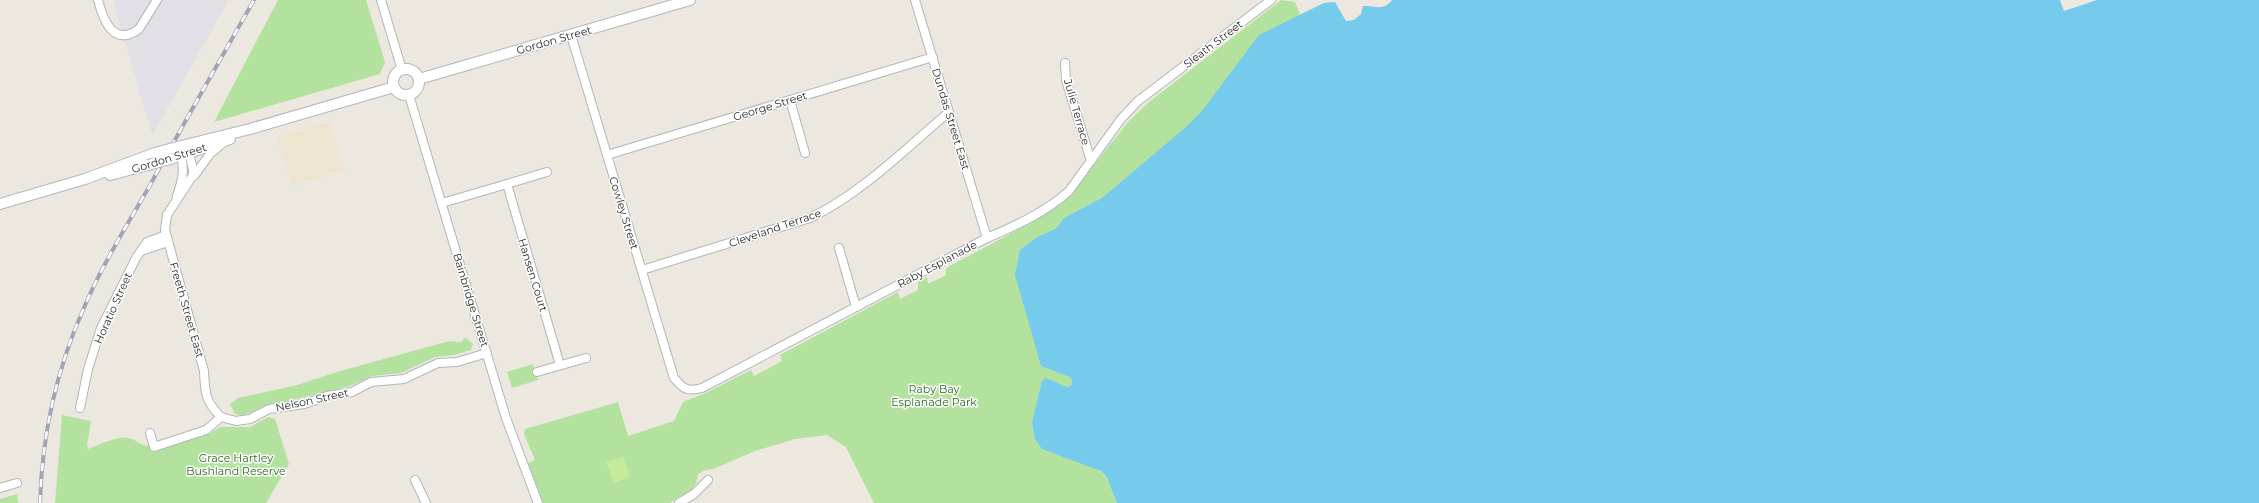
<svg xmlns="http://www.w3.org/2000/svg" width="2259" height="503" font-family="Montserrat,sans-serif">
	<rect width="100%" height="100%" fill="#ede8df"/>
	<path fill="#e2dfe6" d="M113 0H229L152 136Z"/>
	<path fill="#eee5d0" d="M329 121 345 171 292 186 277 137Z"/>
	<g fill="#b3e29e">
		<path d="M278 0H366L385 62 380 74 214 122Z"/>
		<path d="M1281 0 1295 2 1300 15 1316 7 1072 380V385L1067 387 1046 378 1095 468C1108 474 1112 490 1117 503H874L846 447 827 435 795 439 755 451 713 469 702 471 698 475 696 483 691 491 670 503H543L528 463 535 460 524 434 525 429 618 402 628 436 674 421 683 402 706 393 751 370 754 376 782 361 780 355 898 292 900 299 918 290V282L927 277 928 284 946 275V268L1012 233 1063 203 1129 121 1149 102Z"/>
		<path d="M465 337 473 344 471 350 454 355 435 357 401 373 372 376 350 386 267 406 242 416 235 414 230 404 238 398 297 385 337 372 449 341 461 342Z"/>
		<path d="M533 364 538 380 512 388 507 372Z"/>
		<path d="M62 415 91 421 87 445 88 449C99 445 118 435 129 438 137 440 141 446 150 446L209 434 220 427H250L268 417 275 419 289 464 266 503H55Z"/>
		<path d="M17 494 18 503H0V499Z"/>
	</g>
	<path fill="#c6e99a" d="M623 456 630 477 614 483 606 462Z"/>
	<path fill="#76caec" d="M1392 0H2060L2064 11 2097 0H2259V503H1117L1107 478 1101 471 1042 449 1035 439 1032 422 1042 381 1046 378 1067 387 1072 385V380L1070 377 1041 366 1015 275 1020 250 1036 238 1057 228 1064 218 1102 198 1185 128 1202 111 1259 35 1324 3 1335 2 1346 21 1354 20 1361 14 1363 6C1375 5 1383 12 1392 0Z"/>
	<g fill="none" stroke-linecap="round" stroke-linejoin="round">
		<defs>
			<g id="minor">
				<path d="M98 0C103 19 113 48 139 29L157 0"/>
				<path d="M381 0 402 70"/>
				<path d="M915 0 987 238"/>
				<path d="M571 35 674 378C683 389 688 392 702 388L987 238C1015 226 1046 212 1069 191L1121 119 1138 101 1271 0"/>
				<path d="M1065 63 1066 80 1091 161"/>
				<path d="M409 95 506 418 538 503"/>
				<path d="M790 100 805 153"/>
				<path d="M189 153 193 169V175L167 215 165 230 204 371C205 393 205 401 221 417"/>
				<path d="M607 155 933 57"/>
				<path d="M194 176 210 154 223 143"/>
				<path d="M507 184 547 172"/>
				<path d="M177 196C182 181 185 171 181 156"/>
				<path d="M442 203 507 184 560 365"/>
				<path d="M839 248 856 307"/>
				<path d="M141 251 168 242"/>
				<path d="M642 270 810 218C862 193 905 149 949 112"/>
				<path d="M537 372 586 358"/>
				<path d="M80 408 88 369 101 328 136 258 147 242 166 235"/>
				<path d="M150 433 154 447 206 430 221 417 236 421 250 419 269 409 304 404 327 396 352 392 371 382 404 379 438 363 457 362 487 353"/>
				<path d="M415 480 426 503"/>
				<path d="M0 488 17 483"/>
				<path d="M679 503 694 494 708 480"/>
			</g>
			<g id="tertiary">
				<circle cx="406" cy="82" r="13"/>
				<path d="M419 79 690 0"/>
				<path d="M177 147 250 129 394 87"/>
				<path d="M170 159 230 139"/>
				<path d="M110 175 148 165"/>
				<path d="M0 204 85 179 155 153"/>
			</g>
		</defs>
		<use href="#minor" stroke="#b3b5bf" stroke-width="10"/>
		<use href="#tertiary" stroke="#b3b5bf" stroke-width="12"/>
		<use href="#minor" stroke="#fff" stroke-width="8"/>
		<use href="#tertiary" stroke="#fff" stroke-width="10"/>
		<defs>
			<path id="rail" d="M40 503C42 436 56 371 83 310 101 267 126 227 149 187 183 124 219 62 254 0"/>
		</defs>
		<use href="#rail" stroke="#a2a4b6" stroke-width="4"/>
		<use href="#rail" stroke="#fff" stroke-width="2.5" stroke-dasharray="8" stroke-linecap="butt"/>
		<defs>
			<g id="tertiary-bridge">
				<path d="M155 153 177 147"/>
				<path d="M148 165 170 159"/>
			</g>
		</defs>
		<use href="#tertiary-bridge" stroke="#b3b5bf" stroke-width="12" stroke-linecap="butt"/>
		<use href="#tertiary-bridge" stroke="#fff" stroke-width="10"/>
	</g>
	<g text-anchor="middle" dominant-baseline="central" stroke-width="3" stroke-linejoin="round" paint-order="stroke">
		<g font-size="11" fill="#2c2c2c" stroke="#fff">
			<text transform="translate(554 40) rotate(-16)">Gordon Street</text>
			<text transform="translate(1213 44) rotate(-37)">Sleath Street</text>
			<text transform="translate(770 106) rotate(-17)">George Street</text>
			<text transform="translate(1077 112) rotate(74)">Julie Terrace</text>
			<text transform="translate(951 119) rotate(73)">Dundas Street East</text>
			<text transform="translate(169 158) rotate(-17)">Gordon Street</text>
			<text transform="translate(624 213) rotate(73)">Cowley Street</text>
			<text transform="translate(775 228) rotate(-19)">Cleveland Terrace</text>
			<text transform="translate(937 264) rotate(-28)">Raby Esplanade</text>
			<text transform="translate(533 275) rotate(73)">Hansen Court</text>
			<text transform="translate(471 300) rotate(73)">Bainbridge Street</text>
			<text transform="translate(113 308) rotate(-66)">Horatio Street</text>
			<text transform="translate(187 310) rotate(74)">Freeth Street East</text>
			<text transform="translate(312 400) rotate(-12)">Nelson Street</text>
		</g>
		<g font-size="11" fill="#2b691d" stroke="#fff">
			<text x="934" y="389">Raby Bay<tspan x="934" dy="13">Esplanade Park</tspan></text>
			<text x="236" y="458">Grace Hartley<tspan x="236" dy="13">Bushland Reserve</tspan></text>
		</g>
	</g>
</svg>
